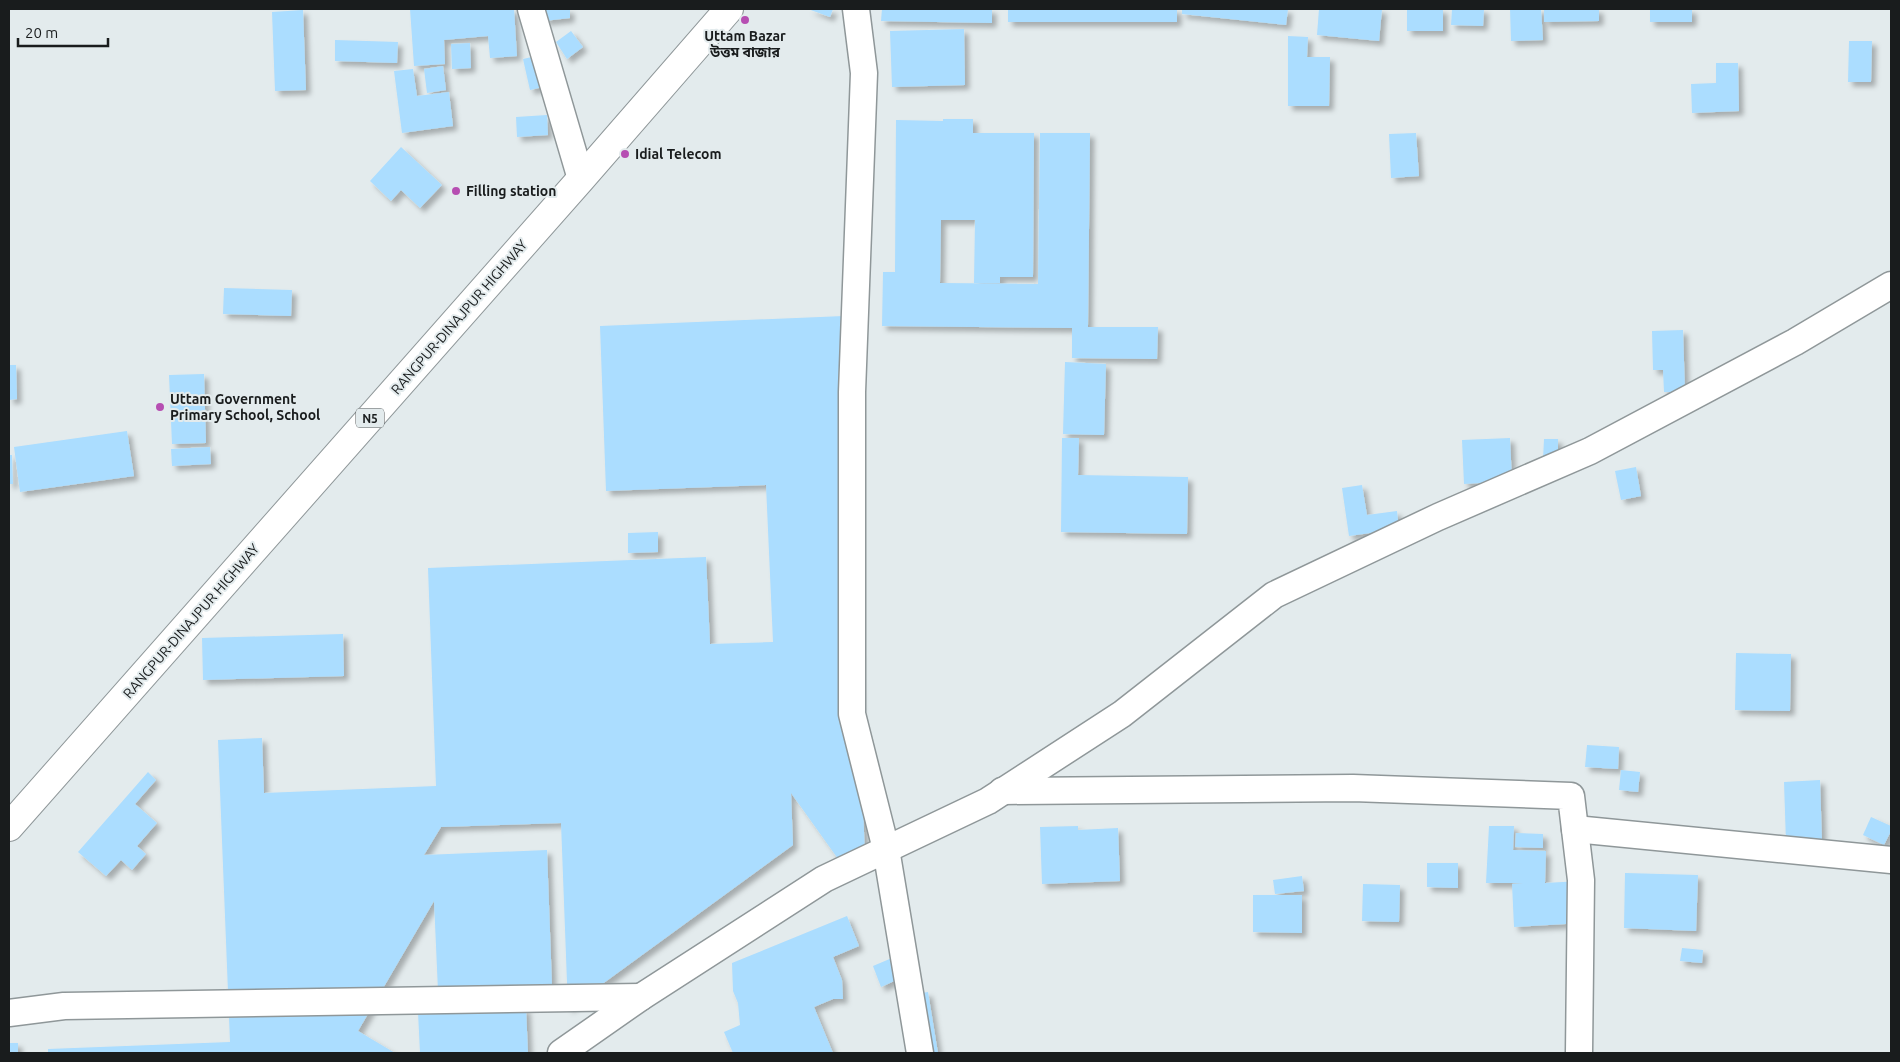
<svg xmlns="http://www.w3.org/2000/svg" width="1900" height="1062" font-family="Ubuntu,'Noto Sans Bengali',sans-serif">
	<defs>
		<filter id="shadow"><feDropShadow dx="4.5" dy="4.5" stdDeviation="2.5" flood-color="#0004"/></filter>
	</defs>
	<rect width="100%" height="100%" fill="#e3ebed"/>
	<g fill="#abddff" filter="url(#shadow)">
		<path d="M410 9H514L517 56 490 58 488 36 444 40 445 64 414 66Z"/>
		<path d="M543 9H570V18L544 21Z"/>
		<path d="M808 9H833L830 17Z"/>
		<path d="M882 9H992V23L881 21Z"/>
		<rect x="1008" y="9" width="169" height="13"/>
		<path d="M1182 9H1288L1286 25 1182 14Z"/>
		<path d="M1319 9H1382L1379 41 1317 35Z"/>
		<rect x="1407" y="9" width="36" height="22"/>
		<path d="M1452 9H1484L1483 26 1451 25Z"/>
		<path d="M1510 9H1541L1543 40 1511 41Z"/>
		<path d="M1544 9H1599V21L1544 22Z"/>
		<rect x="1650" y="9" width="42" height="13"/>
		<path d="M303 10 306 90 275 91 272 12Z"/>
		<path d="M964 29 965 85 892 87 890 31Z"/>
		<path d="M571 31 583 47 567 59 556 42Z"/>
		<path d="M1288 36 1308 37 1307 57H1330L1329 106H1288Z"/>
		<path d="M335 40 398 42 397 63 335 61Z"/>
		<path d="M1849 41H1872L1871 82H1848Z"/>
		<path d="M470 43 471 68 452 69 451 44Z"/>
		<path d="M536 56 543 87 530 90 523 59Z"/>
		<path d="M1716 63H1738L1739 111 1692 113 1691 84 1716 83Z"/>
		<path d="M443 66 446 90 427 93 424 69Z"/>
		<path d="M413 69 417 96 449 92 453 126 402 133 394 71Z"/>
		<path d="M547 115 548 135 517 137 516 117Z"/>
		<path d="M943 119H973V133H1034L1033 277H1000V283H974L975 220H941L940 283 1038 284 1040 133H1090L1088 327H1158L1157 359 1072 358V328L882 326 883 272H895L896 120 943 121Z"/>
		<path d="M1416 133 1419 176 1391 178 1389 134Z"/>
		<path d="M401 147 442 185 420 208 401 190 391 201 370 181Z"/>
		<path d="M224 288 292 290 291 316 223 314Z"/>
		<path d="M844 316 865 857 846 870 791 793 793 845 568 1009 561 823 441 827 424 855 547 850 552 986 438 991 434 901 358 1031 395 1053H48V1049L230 1042 218 740 262 738 264 793 436 786 428 568 706 557 710 644 773 642 766 485 606 491 600 326Z"/>
		<path d="M1683 330 1685 392H1664L1663 370H1653L1652 331Z"/>
		<path d="M1065 362 1106 364 1104 435 1063 434Z"/>
		<path d="M9 365H16L17 399 9 400Z"/>
		<path d="M204 374 206 443 172 444 169 375Z"/>
		<path d="M127 431 134 476 20 492 14 447Z"/>
		<path d="M1062 438H1079L1078 475 1188 477 1187 534 1061 532Z"/>
		<path d="M1510 438 1512 481 1464 484 1462 440Z"/>
		<path d="M1544 439H1558V460H1543Z"/>
		<path d="M210 447 211 464 172 466 171 449Z"/>
		<path d="M9 455H12L13 484H9Z"/>
		<path d="M1636 467 1641 496 1621 500 1615 471Z"/>
		<path d="M1362 485 1367 515 1397 511 1399 529 1349 536 1342 488Z"/>
		<path d="M658 532V552L628 553V533Z"/>
		<path d="M343 634 344 676 203 680 202 638Z"/>
		<path d="M1736 653 1791 654 1790 711 1735 710Z"/>
		<path d="M1587 745 1619 747 1618 769 1585 767Z"/>
		<path d="M1621 770 1640 772 1638 792 1619 790Z"/>
		<path d="M148 772 156 780 135 804 157 823 137 846 146 854 132 870 121 860 106 876 78 852Z"/>
		<path d="M1820 780 1822 842 1786 843 1784 782Z"/>
		<path d="M1871 817 1891 826V831L1884 845 1863 835Z"/>
		<path d="M1078 826V830L1118 828 1120 881 1042 884 1040 827Z"/>
		<path d="M1489 826H1514L1513 850 1546 851 1545 883 1581 881 1583 923 1514 927 1512 884 1523 883H1486Z"/>
		<path d="M1516 833 1543 834V848L1515 847Z"/>
		<path d="M1427 863H1458V888L1427 887Z"/>
		<path d="M1625 873 1698 875 1696 931 1624 928Z"/>
		<path d="M1302 876 1304 891 1275 894 1273 880Z"/>
		<path d="M1363 884 1400 885 1399 922 1362 921Z"/>
		<path d="M1253 895H1302V933L1253 932Z"/>
		<path d="M847 916 859 946 833 957 842 980 843 999H833L814 1007 833 1053H733L724 1032 740 1025 738 1003 733 991 732 963Z"/>
		<path d="M1682 948 1703 950 1702 963 1680 961Z"/>
		<path d="M892 958 901 978 881 987 873 966Z"/>
		<path d="M928 992 938 1053H912L903 996Z"/>
		<path d="M526 1008 528 1053H420L418 1012Z"/>
		<rect x="9" y="1043" width="9" height="10"/>
	</g>
	<g fill="none" stroke-linecap="round" stroke-linejoin="round">
		<defs>
			<g id="street">
				<path d="M531 9 581 179"/>
				<path d="M856 9 864 73 852 392V714L886 849 920 1053"/>
				<path d="M1002 791 1353 788 1571 796 1581 880 1579 1053"/>
				<path d="M1575 829 1891 860"/>
				<path d="M9 1013 64 1006 641 997"/>
				<path d="M561 1053 641 997 824 879 988 801 1122 714 1274 595 1438 517 1590 451 1795 342 1891 285"/>
			</g>
			<path id="highway" d="M9 827 581 179 729 9"/>
		</defs>
		<use href="#street" stroke="#8f9799" stroke-width="29"/>
		<use href="#highway" stroke="#8f9799" stroke-width="30"/>
		<use href="#street" stroke="#fff" stroke-width="26"/>
		<use href="#highway" stroke="#fff" stroke-width="28"/>
	</g>
	<g fill="#b64eb2" stroke="#e3ebed" stroke-width="2">
		<circle cx="745" cy="20" r="5"/>
		<circle cx="625" cy="154" r="5"/>
		<circle cx="456" cy="191" r="5"/>
		<circle cx="160" cy="407" r="5"/>
	</g>
	<g text-anchor="middle" dominant-baseline="central" stroke-width="4" stroke-linejoin="round" paint-order="stroke">
		<rect fill="#e3ebed" stroke="#565a5b" stroke-width="1" x="356" y="408.5" width="28" height="19" rx="4"/>
		<g font-size="12" font-weight="bold" fill="#191c1d">
			<text x="370" y="418">N5</text>
		</g>
		<g font-size="14" font-weight="bold" fill="#191c1d" stroke="#e3ebed" text-anchor="start">
			<text x="745" y="36" text-anchor="middle">Uttam Bazar<tspan x="745" dy="16">উত্তম বাজার</tspan></text>
			<text x="635" y="154">Idial Telecom</text>
			<text x="466" y="191">Filling station</text>
			<text x="170" y="399">Uttam Government<tspan x="170" dy="16">Primary School, School</tspan></text>
		</g>
		<g font-size="14" fill="#191c1d" stroke="#e3ebed">
			<text transform="translate(459 317) rotate(-49)">RANGPUR-DINAJPUR HIGHWAY</text>
			<text transform="translate(191 621) rotate(-49)">RANGPUR-DINAJPUR HIGHWAY</text>
		</g>
	</g>
	<rect width="1900" height="1062" fill="none" stroke="#191c1d" stroke-width="20"/>
	<path d="M18 38v8h90v-8" fill="none" stroke="#191c1d" stroke-width="2.5"/>
	<text x="25" y="38" font-size="15" fill="#191c1d" stroke="#e3ebed" stroke-width="4" paint-order="stroke">20 m</text>
</svg>
